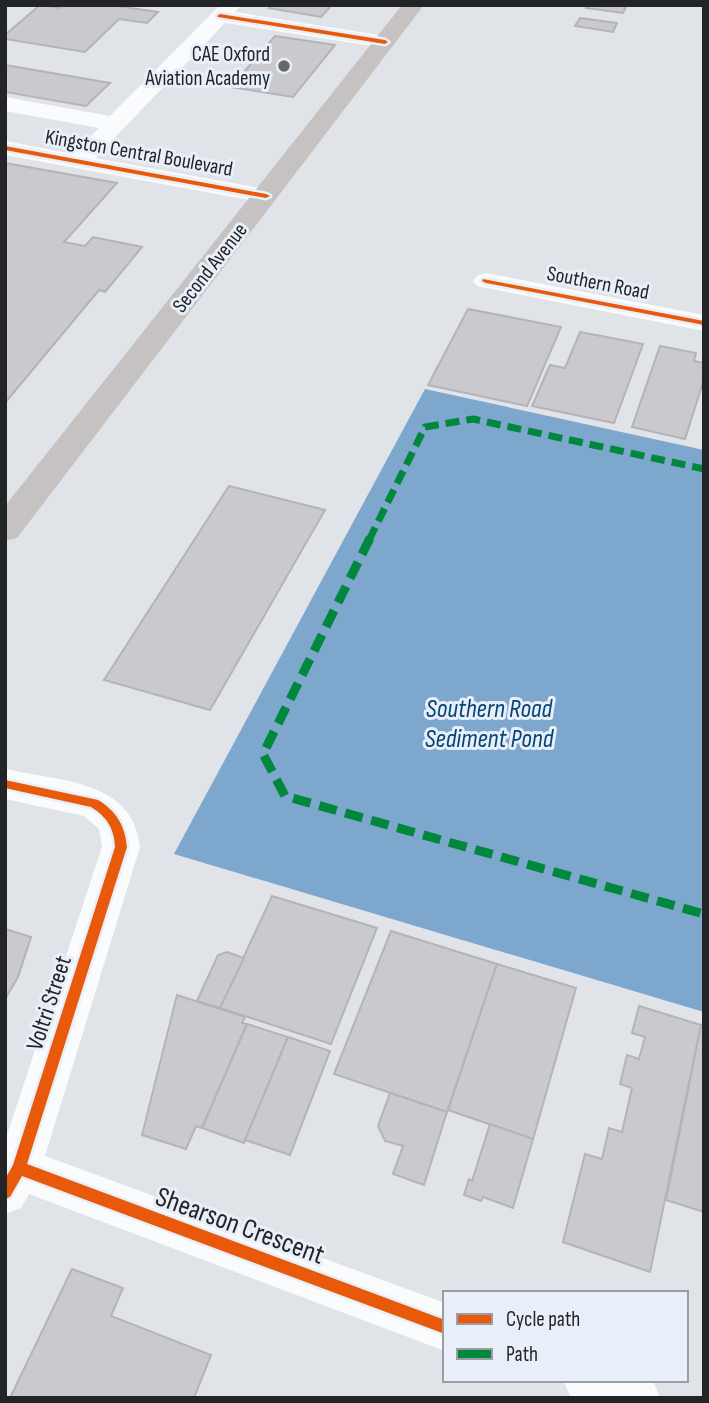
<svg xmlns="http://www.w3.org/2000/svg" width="709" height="1403" font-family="'Sofia Sans Condensed',sans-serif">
	<rect width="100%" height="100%" fill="#e0e3e8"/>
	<path fill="#7da7cc" d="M425 389 704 450V1012L174 854Z"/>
	<g fill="#cacace" stroke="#b4b4b8" stroke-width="2">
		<path d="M40 5 60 8 63 5H110L158 12 147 23 119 19 85 52 5 39V35Z"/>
		<path d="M272 5H332L321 17 269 8Z"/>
		<path d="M587 5H627L623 13 586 8Z"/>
		<path d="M580 18 617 23 613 32 575 26Z"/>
		<path d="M275 36 335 45 293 97 231 87Z"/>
		<path d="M5 65 110 83 86 106 5 92Z"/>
		<path d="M5 163 117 183 64 242 85 246 93 237 142 247 105 292 99 290 5 403Z"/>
		<path d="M468 309 561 327 527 406 428 385Z"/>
		<path d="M580 332 643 344 614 423 532 406 550 365 565 368Z"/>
		<path d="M660 346 696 353 694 361 704 363V379L685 439 632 427Z"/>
		<path d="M229 486 325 510 210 710 104 680Z"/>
		<path d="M272 896 377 928 331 1044 220 1008Z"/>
		<path d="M5 929 31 937 18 977 5 999Z"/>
		<path d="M391 931 497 964 447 1112 334 1074Z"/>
		<path d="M227 952 244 958 220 1008 197 1001 218 955Z"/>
		<path d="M497 964 576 988 533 1139 448 1110Z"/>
		<path d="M177 995 245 1017 242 1023 247 1024 202 1128 196 1126 186 1149 142 1135Z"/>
		<path d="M639 1006 701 1025 650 1272 563 1242 585 1154 602 1159 609 1128 622 1132 632 1088 620 1084 627 1055 639 1059 645 1037 632 1033Z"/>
		<path d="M247 1024 288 1037 244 1143 202 1128Z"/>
		<path d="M701 1025 704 1026V1212L666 1200Z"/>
		<path d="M288 1037 330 1051 290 1155 245 1140Z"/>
		<path d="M390 1093 447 1112 424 1185 393 1174 403 1146 385 1141 378 1126Z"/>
		<path d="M490 1124 533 1139 513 1208 483 1197 481 1201 464 1195 469 1179 472 1181Z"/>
		<path d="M72 1269 123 1288 111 1316 211 1355 194 1398H10Z"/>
	</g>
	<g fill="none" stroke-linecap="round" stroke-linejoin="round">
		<g fill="#fafbfc" fill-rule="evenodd">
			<path d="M220 5H241L235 12 385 36 392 38 395 42 392 46 385 48 225 23 95 158 266 189 274 191 278 196 274 201 266 203 5 155V141L73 154 99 128 5 111V97L110 116Z"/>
			<path d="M486 273 704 315V331L477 286 473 281 477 276Z"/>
			<path d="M5 769C58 781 133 779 140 847L45 1156 445 1303V1351L29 1194 21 1208 5 1214V1141L102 847 99 829 84 816 5 799Z"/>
			<path d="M563 1380H653L660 1398H571Z"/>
		</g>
		<path fill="#c5c2c1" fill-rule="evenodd" d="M402 5H424L17 538 5 541V506Z"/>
		<path stroke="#00873e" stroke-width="7" stroke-dasharray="14 7" stroke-linecap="butt" d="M369 540 425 427 473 419 704 469"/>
		<path stroke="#00873e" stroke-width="9" stroke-dasharray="18 9" stroke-linecap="butt" d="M370 538 263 754 285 796 704 914"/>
		<defs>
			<g id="cycleway">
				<path d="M220 14 385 40 388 42 385 44 218 17 217 16Z"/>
				<path d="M5 146 266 194 270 196 266 198 5 150Z"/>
				<path d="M483 279 704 321V325L486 283 482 281Z"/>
				<path d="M5 780 98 800C116 811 125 825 127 847L27 1164 445 1320V1334L22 1176 10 1197 5 1199V1179L13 1165 115 847C114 828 107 817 91 807L5 788Z"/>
			</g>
		</defs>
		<use href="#cycleway" stroke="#e9eff8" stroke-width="5"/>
		<use href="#cycleway" fill="#e8590c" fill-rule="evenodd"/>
	</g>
	<circle fill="#64676b" stroke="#e9eff8" stroke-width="2.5" cx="284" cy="66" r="7"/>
	<g text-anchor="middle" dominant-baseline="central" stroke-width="6" stroke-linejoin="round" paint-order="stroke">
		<g font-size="21" fill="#222427" stroke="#e9eff8" text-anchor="end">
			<text x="270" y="54">CAE Oxford<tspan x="270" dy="24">Aviation Academy</tspan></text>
		</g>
		<g font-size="21" fill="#222427" stroke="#e9eff8">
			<text transform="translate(139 153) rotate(10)">Kingston Central Boulevard</text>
			<text transform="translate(210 268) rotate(-52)">Second Avenue</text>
			<text transform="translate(598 283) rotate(11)">Southern Road</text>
		</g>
		<g font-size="24" fill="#222427" stroke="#e9eff8">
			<text transform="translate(49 1003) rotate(-72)">Voltri Street</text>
		</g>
		<g font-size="26" font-style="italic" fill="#004677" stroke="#e9eff8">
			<text x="489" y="709">Southern Road<tspan x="489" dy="30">Sediment Pond</tspan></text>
		</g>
		<g font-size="28" fill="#222427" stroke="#e9eff8">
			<text transform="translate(240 1226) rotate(20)">Shearson Crescent</text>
		</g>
	</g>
	<rect width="709" height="1403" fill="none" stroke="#222427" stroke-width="14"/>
	<rect x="443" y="1291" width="245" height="91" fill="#e9eff8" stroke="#999ea4" stroke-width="2"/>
	<rect x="457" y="1314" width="35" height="10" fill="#e8590c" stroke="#999ea4" stroke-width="2"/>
	<text x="506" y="1326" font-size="21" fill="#222427">Cycle path</text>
	<rect x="457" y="1349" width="35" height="10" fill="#00873e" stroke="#999ea4" stroke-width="2"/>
	<text x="506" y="1361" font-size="21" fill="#222427">Path</text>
</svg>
